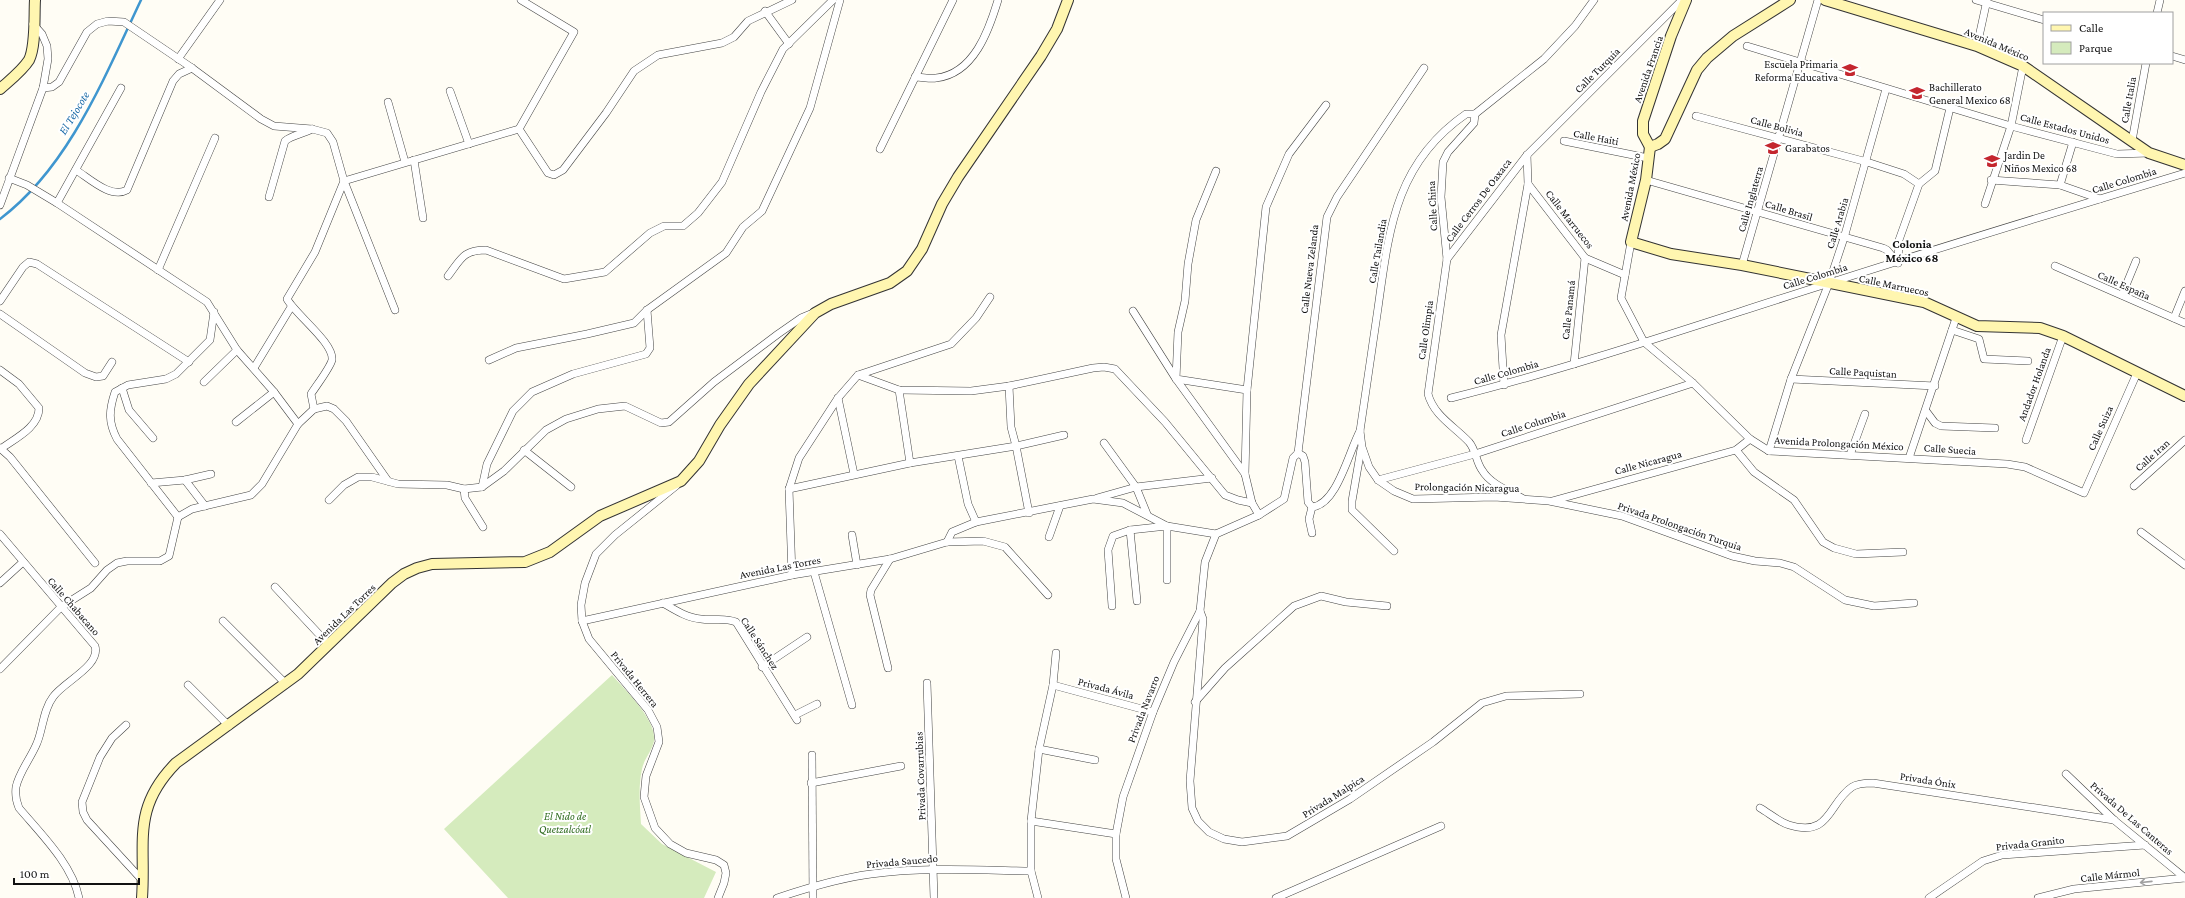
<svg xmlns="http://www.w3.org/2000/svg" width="2185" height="898" font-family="'Crimson Pro',serif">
	<rect width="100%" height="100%" fill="#fffdf5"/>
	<path fill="#d5ebbd" d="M612 675C625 690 657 720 654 741 652 751 644 759 642 769 638 787 640 806 641 824L662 844 716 872 704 898H508L444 829Z"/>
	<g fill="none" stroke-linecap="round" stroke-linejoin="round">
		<path stroke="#3f96cf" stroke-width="2.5" d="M0 219C69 167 105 76 141 0"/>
		<defs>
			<g id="street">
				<path d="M1594 0 1575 26 1544 59 1475 114H1466C1395 163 1389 230 1378 308 1372 349 1366 390 1360 431L1362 447 1369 467 1378 480 1394 491 1413 499 1494 497 1549 501 1622 516 1732 556 1755 561 1780 563 1794 567 1845 600 1874 606 1914 603"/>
				<path d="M1976 0 2044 20"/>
				<path d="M765 11 789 44"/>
				<path d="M2157 13 2160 0"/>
				<path d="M1747 46 2011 126 2117 154 2149 153"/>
				<path d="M1977 46 1987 0"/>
				<path d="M2172 56 2185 60"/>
				<path d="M178 59 220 0"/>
				<path d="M915 77C922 77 930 79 936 78 974 74 989 30 998 0"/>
				<path d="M43 88 52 87 59 82 87 32 97 24 108 21 124 22 192 68 261 119 274 126 312 129 327 133 333 142 344 181 395 310"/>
				<path d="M450 91 469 144"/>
				<path d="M388 102 405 162"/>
				<path d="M1475 114 1474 123 1448 152 1443 162 1441 197 1447 259 1428 394C1434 416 1454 426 1469 442 1476 450 1476 462 1482 470 1490 484 1509 491 1522 498"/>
				<path d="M1696 116 1867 162 1904 174 1919 184"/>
				<path d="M519 129 548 173 554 175 563 170 606 113 634 71 658 55 722 43 734 37 748 21 792 0"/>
				<path d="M1564 141 1648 158"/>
				<path d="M2132 141 2146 63"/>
				<path d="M880 149 953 0"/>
				<path d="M1527 155 1528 184 1585 258 1625 275"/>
				<path d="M414 160 423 218"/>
				<path d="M76 170C90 179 111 199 127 190L173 81 179 74 192 68"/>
				<path d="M1216 171 1196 220 1188 264 1185 301 1178 332 1176 379 1247 390"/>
				<path d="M9 178 27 185 57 203 207 302 237 350 274 392 298 424"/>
				<path d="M1646 180 1883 248 1887 250 1898 263"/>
				<path d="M1991 180 2060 185 2100 199"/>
				<path d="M344 181 519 129 574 32 521 0"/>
				<path d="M2060 185 2073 142"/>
				<path d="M269 197 285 141C292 135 303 134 312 129"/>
				<path d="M57 203 121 88"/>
				<path d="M1985 204 2011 126 2023 66"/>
				<path d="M0 205 43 88 48 59 47 46 42 34 33 24"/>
				<path d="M1631 242 1621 298 1644 342 1693 383 1750 439 1769 451 2007 464 2025 467 2084 493 2137 373"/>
				<path d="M1447 259 1527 155 1682 0"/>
				<path d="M1898 263 1899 240 1919 184 1935 171 1950 108"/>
				<path d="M1742 265 1818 0"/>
				<path d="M2055 266 2185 323"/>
				<path d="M158 270 215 138"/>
				<path d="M448 276C461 259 463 250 486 250L564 279 605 272 650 233 664 226H683L698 213 722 182 761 92 783 49 833 0"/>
				<path d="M2122 295 2136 261"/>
				<path d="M0 301 23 267 29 262 37 264 189 362"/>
				<path d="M1133 311 1176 379 1245 474 1252 503 1259 515"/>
				<path d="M0 314 85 373 96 377 103 376 112 362"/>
				<path d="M2174 318 2185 291"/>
				<path d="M1952 330 1979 339 1984 359 2028 361"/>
				<path d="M489 360 516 348 587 334 634 323 647 310 726 253 743 227 762 211 810 108 840 0"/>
				<path d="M1574 364 1585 258"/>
				<path d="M254 368 291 307"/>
				<path d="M0 370 19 384 39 408C39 427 16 438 2 448"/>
				<path d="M858 375 899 390 971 391 1009 386 1093 368 1104 367 1115 369 1165 422 1225 495 1238 500 1252 503"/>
				<path d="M1791 379 1935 386"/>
				<path d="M204 382 237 350"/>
				<path d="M1504 385 1501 335 1528 184"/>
				<path d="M122 388 129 410 153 438"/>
				<path d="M899 390 910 463"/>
				<path d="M838 398 854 474"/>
				<path d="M1451 398C1575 367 1697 325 1820 286 1941 247 2063 210 2185 173"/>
				<path d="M314 409 311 394C316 386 330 368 332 360 334 343 296 315 287 299L315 252 344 181"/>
				<path d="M1926 411 1935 423 1941 426 1995 428"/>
				<path d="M236 422 274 392"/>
				<path d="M2026 440 2063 336"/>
				<path d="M1104 443 1136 487 1147 514"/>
				<path d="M0 448 10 457 95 563"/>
				<path d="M1361 449 1352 501V510L1394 551"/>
				<path d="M524 450 571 487"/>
				<path d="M1736 450 1754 472 1794 500 1823 542 1834 548 1856 554 1903 552"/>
				<path d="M1769 451 1791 379 1829 283 1844 238 1886 89"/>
				<path d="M1298 453 1327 217 1337 197 1424 68"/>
				<path d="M1298 453 1303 456 1305 462 1308 502 1312 507C1337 505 1349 451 1360 431"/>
				<path d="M1850 455 1865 414"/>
				<path d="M958 456 968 504 976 522"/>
				<path d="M1909 458 1956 318"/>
				<path d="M1245 474 1247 390 1266 207 1289 154 1326 105"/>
				<path d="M185 480 205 506"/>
				<path d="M1378 480 1475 454 1693 383"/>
				<path d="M151 483 185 480 211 474"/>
				<path d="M676 486 615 535 596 554 585 583 581 605 582 621 589 639 648 710 657 727 659 742 646 776 644 797 655 828 670 844 686 853 716 860 724 865 726 873 724 883 718 898"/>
				<path d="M2134 486 2185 440"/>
				<path d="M482 487 487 464 513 411 532 392 573 374 646 354 650 348 647 310"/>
				<path d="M464 489 465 498 483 527"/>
				<path d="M789 489 910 463 1016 446 1011 427 1009 386"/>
				<path d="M1097 498 1136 487 1212 478"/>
				<path d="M329 500 344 485 358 477H372L398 484 447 485 464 489 482 487 504 471 546 430 566 419 598 409 625 406 661 423 669 422 714 382 778 334 801 318 813 313"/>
				<path d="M1552 501 1736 450 1750 439"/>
				<path d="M1312 507 1309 519 1312 533"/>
				<path d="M1029 513 1016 446 1064 435"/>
				<path d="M178 517 117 439C108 422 109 410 115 392L128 385 166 379 176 374 210 340 214 312"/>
				<path d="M1130 530 1137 601"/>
				<path d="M2141 532 2185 565"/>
				<path d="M0 534 95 646C101 666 63 682 53 697 43 710 43 729 37 743 31 758 19 772 16 787 15 795 16 801 19 808 41 834 72 864 79 898"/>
				<path d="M852 535 857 565"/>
				<path d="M1049 537 1060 506"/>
				<path d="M947 542 952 532 976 522 1093 499 1123 503 1167 526 1216 534 1259 515 1284 499 1293 458 1298 453"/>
				<path d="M814 572 852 705"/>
				<path d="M792 575 789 489 799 458 838 398 858 375 951 344 976 318 990 297"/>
				<path d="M0 583 23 562"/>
				<path d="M275 587 329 645"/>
				<path d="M663 603C675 610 687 618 701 619 713 621 724 617 736 622L797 720"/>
				<path d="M1112 606 1108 550 1113 536 1130 530 1167 526V580"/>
				<path d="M1200 611 1203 619 1190 781 1192 808 1198 821 1209 832 1224 839 1242 842 1287 836 1350 799 1433 742 1482 703 1506 696 1580 694"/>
				<path d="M223 621 286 684"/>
				<path d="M582 621 792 575 890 559 947 542 983 541 1005 547 1048 595"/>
				<path d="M762 667 807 637"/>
				<path d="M888 668 870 595 871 590 890 559"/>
				<path d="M0 669 61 607 91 588 107 570 117 563 127 561H160L169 556 178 517 192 509 251 495 262 484 298 424 314 409 327 406 334 409 346 421 388 481"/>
				<path d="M927 683 934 898"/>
				<path d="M188 685 229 726"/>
				<path d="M1053 685 1153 712"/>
				<path d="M1195 702 1225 668 1294 606 1321 596 1346 602 1387 606"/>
				<path d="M795 715 817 704"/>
				<path d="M126 725 112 738 100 757 82 802 83 812 87 820 143 881"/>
				<path d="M1039 749 1095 760"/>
				<path d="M812 755 813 898"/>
				<path d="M2066 774 2114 820 2185 878"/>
				<path d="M811 783 901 766"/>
				<path d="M1760 808C1769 813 1779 822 1789 825 1831 838 1828 803 1852 787 1858 783 1866 783 1873 783L2114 820"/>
				<path d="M1031 821 1116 834"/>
				<path d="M777 898C807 888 839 878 871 874 924 867 978 870 1031 871"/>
				<path d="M1038 898 1031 871V821L1039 749 1053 685 1056 653"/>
				<path d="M1126 898 1116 859V834L1123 797 1153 712 1174 662 1200 611 1205 562 1216 534"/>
				<path d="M1276 898 1441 826"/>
				<path d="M1929 898 1983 861 2002 855 2145 845"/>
				<path d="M2038 898 2074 889 2185 878"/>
			</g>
			<g id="secondary">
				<path d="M1825 0 1977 46 2023 66 2149 153 2185 165"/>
				<path d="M0 89C10 80 22 71 29 60 36 46 34 16 35 0"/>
				<path d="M1650 147 1646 180 1631 242 1671 254 1742 265 1924 302 1977 326 2040 328 2063 336 2185 396"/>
				<path d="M1650 147 1658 144 1665 139 1697 70 1707 58 1733 36 1790 0"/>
				<path d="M1650 147 1643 134V121L1671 36 1686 0"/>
				<path d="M142 898C146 842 131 809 176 763L298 674 392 583 404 574 417 568 432 564 525 562 550 552 600 516 681 481 699 461 720 425 749 384 815 313 831 304 890 283 907 271 922 249 942 204 958 177 1041 56 1057 29 1068 0"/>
			</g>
		</defs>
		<use href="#street" stroke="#444" stroke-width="8"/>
		<use href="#secondary" stroke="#333" stroke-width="12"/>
		<use href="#street" stroke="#fff" stroke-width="7"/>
		<use href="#secondary" stroke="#fff6b0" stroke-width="10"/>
	</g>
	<defs><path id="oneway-shaft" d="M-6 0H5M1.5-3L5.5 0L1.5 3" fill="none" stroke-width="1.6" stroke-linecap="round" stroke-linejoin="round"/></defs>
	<use stroke="#a0a0a0" href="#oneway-shaft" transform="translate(2146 882) rotate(174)"/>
	<defs>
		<symbol id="school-bare" viewBox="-9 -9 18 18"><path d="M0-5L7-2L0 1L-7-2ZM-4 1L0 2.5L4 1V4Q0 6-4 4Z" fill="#c4262e" stroke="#fff" stroke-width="2.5" paint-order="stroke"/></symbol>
	</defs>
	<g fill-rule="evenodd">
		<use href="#school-bare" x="1839" y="59" width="22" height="22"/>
		<use href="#school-bare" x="1906" y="82" width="22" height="22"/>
		<use href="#school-bare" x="1762" y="137" width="22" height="22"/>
		<use href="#school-bare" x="1981" y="150" width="22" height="22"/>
	</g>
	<g text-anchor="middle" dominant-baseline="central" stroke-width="4" stroke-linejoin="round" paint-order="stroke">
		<g font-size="11" fill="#111" stroke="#fff">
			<text transform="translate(1997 44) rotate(23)">Avenida México</text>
			<text transform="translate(1648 69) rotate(-71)">Avenida Francia</text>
			<text transform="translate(1597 70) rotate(-45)">Calle Turquia</text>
			<text transform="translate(2128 100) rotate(-80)">Calle Italia</text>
			<text transform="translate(1777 126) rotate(15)">Calle Bolivia</text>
			<text transform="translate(2065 128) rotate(15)">Calle Estados Unidos</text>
			<text transform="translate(1596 137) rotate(11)">Calle Haiti</text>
			<text transform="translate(2124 180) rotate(-17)">Calle Colombia</text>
			<text transform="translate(1630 187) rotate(-79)">Avenida México</text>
			<text transform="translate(1750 199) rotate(-74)">Calle Inglaterra</text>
			<text transform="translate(1478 200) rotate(-53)">Calle Cerros De Oaxaca</text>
			<text transform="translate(1432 206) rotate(-93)">Calle China</text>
			<text transform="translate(1789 210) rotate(17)">Calle Brasil</text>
			<text transform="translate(1570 219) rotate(52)">Calle Marruecos</text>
			<text transform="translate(1837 223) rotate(-73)">Calle Arabia</text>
			<text transform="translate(1377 251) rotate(-80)">Calle Tailandia</text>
			<text transform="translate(1309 269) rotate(-83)">Calle Nueva Zelanda</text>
			<text transform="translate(1815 276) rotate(-17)">Calle Colombia</text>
			<text transform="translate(1894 285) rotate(12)">Calle Marruecos</text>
			<text transform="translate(2124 285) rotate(24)">Calle España</text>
			<text transform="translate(1568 310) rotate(-84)">Calle Panamá</text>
			<text transform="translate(1425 330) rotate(-82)">Calle Olimpia</text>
			<text transform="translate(1506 372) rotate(-16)">Calle Colombia</text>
			<text transform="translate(1863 372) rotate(3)">Calle Paquistan</text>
			<text transform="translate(2034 384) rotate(-70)">Andador Holanda</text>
			<text transform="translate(1533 423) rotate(-18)">Calle Columbia</text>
			<text transform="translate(2100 428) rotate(-66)">Calle Suiza</text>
			<text transform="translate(1839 443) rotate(3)">Avenida Prolongación México</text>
			<text transform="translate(1950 449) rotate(4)">Calle Suecia</text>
			<text transform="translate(2152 455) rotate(-42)">Calle Iran</text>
			<text transform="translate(1648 462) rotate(-15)">Calle Nicaragua</text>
			<text transform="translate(1467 487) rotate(1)">Prolongación Nicaragua</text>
			<text transform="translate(1680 526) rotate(19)">Privada Prolongación Turquia</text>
			<text transform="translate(780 567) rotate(-11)">Avenida Las Torres</text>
			<text transform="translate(74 606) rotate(49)">Calle Chabacano</text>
			<text transform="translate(344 614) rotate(-44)">Avenida Las Torres</text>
			<text transform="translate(760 643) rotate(57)">Calle Sánchez</text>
			<text transform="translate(635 679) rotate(51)">Privada Herrera</text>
			<text transform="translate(1106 688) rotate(15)">Privada Ávila</text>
			<text transform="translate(1143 709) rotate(-69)">Privada Navarro</text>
			<text transform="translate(920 776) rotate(-92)">Privada Covarrubias</text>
			<text transform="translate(1928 780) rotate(9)">Privada Ónix</text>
			<text transform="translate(1333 796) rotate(-32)">Privada Malpica</text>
			<text transform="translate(2132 818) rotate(41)">Privada De Las Canteras</text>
			<text transform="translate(2030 843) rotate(-6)">Privada Granito</text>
			<text transform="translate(902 861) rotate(-5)">Privada Saucedo</text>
			<text transform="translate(2110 875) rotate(-6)">Calle Mármol</text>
		</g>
		<g font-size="11" fill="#111" stroke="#fff" text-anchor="start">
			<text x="1838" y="64" text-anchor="end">Escuela Primaria<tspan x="1838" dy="13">Reforma Educativa</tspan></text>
			<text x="1929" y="87">Bachillerato<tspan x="1929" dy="13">General Mexico 68</tspan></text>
			<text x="1785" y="148">Garabatos</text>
			<text x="2004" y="155">Jardin De<tspan x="2004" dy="13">Niños Mexico 68</tspan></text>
		</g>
		<g font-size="11" font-style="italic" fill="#2f6b1f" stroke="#fff">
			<text x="565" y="816">El Nido de<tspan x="565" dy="13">Quetzalcóatl</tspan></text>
		</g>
		<g font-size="12" font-style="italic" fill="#1768a6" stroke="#fff">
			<text transform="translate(74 113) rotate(-59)">El Tejocote</text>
		</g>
		<g font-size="12" font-weight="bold" fill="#111" stroke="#fff">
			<text x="1912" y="244">Colonia<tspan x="1912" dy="14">México 68</tspan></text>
		</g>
	</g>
	<rect x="2043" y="12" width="130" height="52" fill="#ffffff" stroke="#a0a0a0"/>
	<rect x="2051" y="25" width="20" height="6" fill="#fff6b0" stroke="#a0a0a0"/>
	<text x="2079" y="32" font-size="12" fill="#111111">Calle</text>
	<rect x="2051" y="42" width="20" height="12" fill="#d5ebbd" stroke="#a0a0a0"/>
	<text x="2079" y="52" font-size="12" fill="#111111">Parque</text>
	<path d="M14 878v6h125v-6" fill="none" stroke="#111111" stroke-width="2"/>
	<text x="20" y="878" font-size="12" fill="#111111" stroke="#ffffff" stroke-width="3" paint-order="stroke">100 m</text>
</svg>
